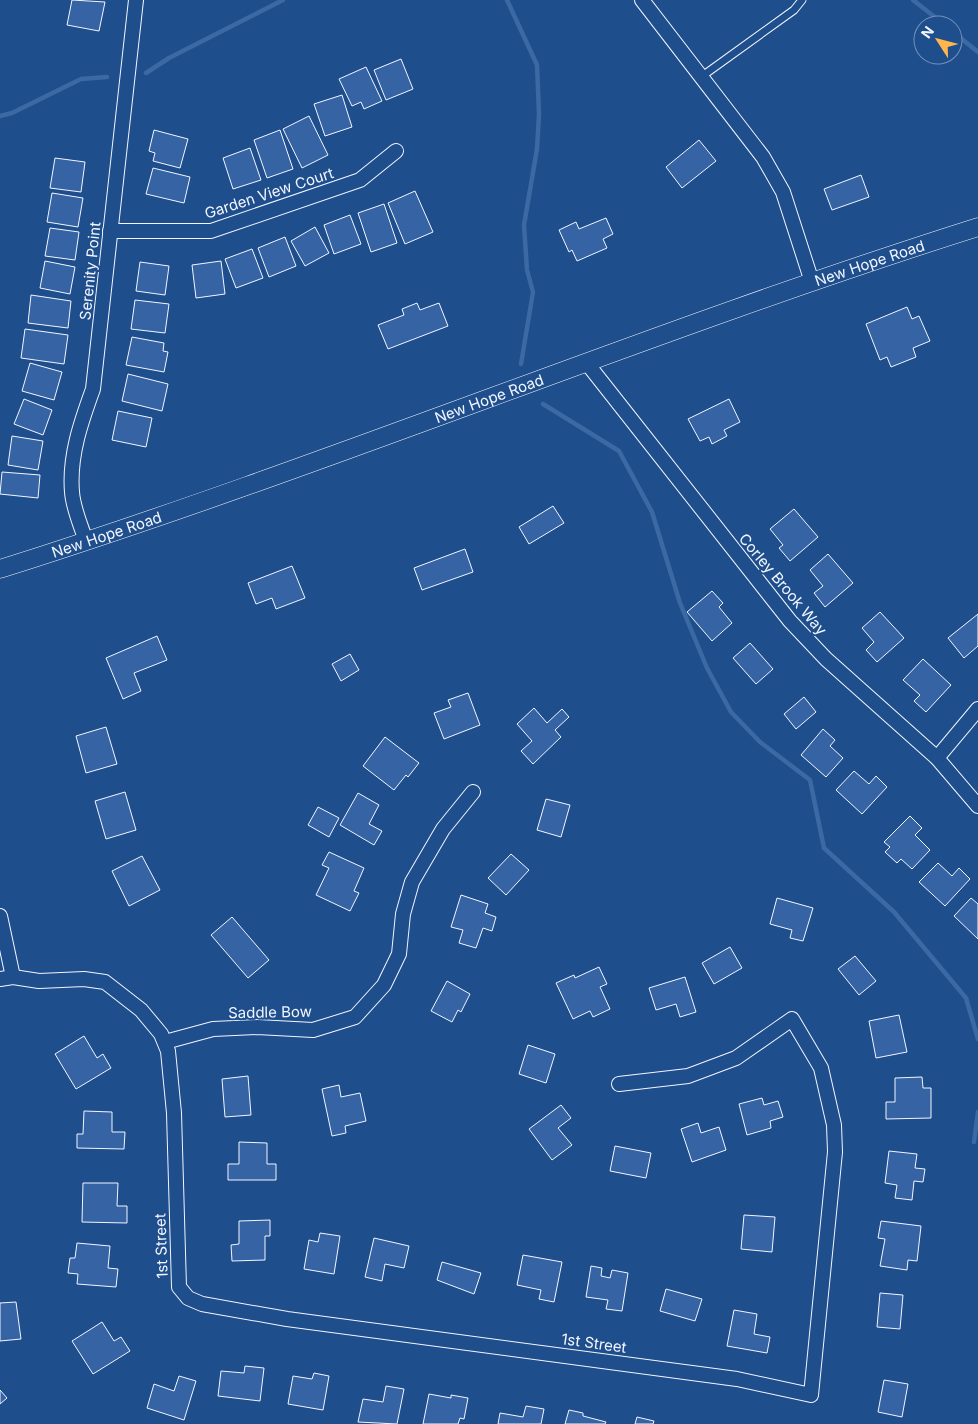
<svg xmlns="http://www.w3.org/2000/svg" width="978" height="1424" font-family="Inter,sans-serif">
	<rect width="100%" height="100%" fill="#1f4e8c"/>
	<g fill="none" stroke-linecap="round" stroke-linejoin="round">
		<g stroke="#3b69a3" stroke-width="4.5">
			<path d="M507 0 537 65 539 114 537 149 524 225 527 270 533 292 521 364"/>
			<path d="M913 0 945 25"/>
			<path d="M953 32 978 52"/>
			<path d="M146 73 169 58 283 0"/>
			<path d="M0 116 12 113 81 79 107 77"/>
			<path d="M543 404 619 451 652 512 680 603 707 668 731 712 760 742 810 780 824 848 894 912 966 998 978 1039"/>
			<path d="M974 1142 978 1112"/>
		</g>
	</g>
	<g fill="#3563a3" stroke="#f2f6ff">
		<path d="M72 0 105 2 99 31 67 25Z"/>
		<path d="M401 59 413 89 386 100 374 70Z"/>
		<path d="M366 67 382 101 364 109 361 102 352 106 339 79Z"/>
		<path d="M342 95 352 127 325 136 314 104Z"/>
		<path d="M309 116 328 155 302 168 283 129Z"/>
		<path d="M154 130 188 139 180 168 153 161 155 153 149 151Z"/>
		<path d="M280 130 293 169 267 178 254 140Z"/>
		<path d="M699 140 716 161 682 188 666 167Z"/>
		<path d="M250 148 261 180 233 189 223 158Z"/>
		<path d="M55 158 85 162 81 192 50 188Z"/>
		<path d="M153 168 190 177 184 203 146 194Z"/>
		<path d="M861 175 869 197 832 210 824 189Z"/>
		<path d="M415 191 433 232 405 244 388 203Z"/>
		<path d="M52 193 83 198 78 227 47 222Z"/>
		<path d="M384 204 397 243 371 252 358 213Z"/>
		<path d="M350 215 361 244 334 254 324 225Z"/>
		<path d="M606 218 613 234 603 239 607 248 577 261 572 250 569 252 559 230 576 222 579 229Z"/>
		<path d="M315 227 329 253 305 266 291 241Z"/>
		<path d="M50 228 79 232 75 260 45 256Z"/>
		<path d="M285 237 296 266 269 277 258 248Z"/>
		<path d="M252 249 263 278 236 288 225 259Z"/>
		<path d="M45 261 75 267 70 294 40 288Z"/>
		<path d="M221 261 225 294 196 298 192 265Z"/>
		<path d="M140 262 169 266 165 295 136 291Z"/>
		<path d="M31 295 71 301 68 328 28 323Z"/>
		<path d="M135 300 169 304 165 333 131 329Z"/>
		<path d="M417 303 420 310 439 303 448 326 388 349 378 325 404 315 402 309Z"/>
		<path d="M907 307 912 319 919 316 930 341 913 348 916 357 891 367 887 357 880 360 866 324Z"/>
		<path d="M25 329 68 335 64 364 21 358Z"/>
		<path d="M132 337 164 343 163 351 168 352 164 372 126 365Z"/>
		<path d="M30 363 62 372 54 400 22 391Z"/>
		<path d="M128 374 168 384 162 411 122 401Z"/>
		<path d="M24 399 52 410 43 435 14 424Z"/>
		<path d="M729 399 740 422 724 430 727 436 712 444 709 437 700 441 688 419Z"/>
		<path d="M118 411 152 418 146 447 112 440Z"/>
		<path d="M12 436 43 441 38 470 8 465Z"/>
		<path d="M2 472 40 475 38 498 0 494Z"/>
		<path d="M553 506 564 523 529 544 519 527Z"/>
		<path d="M794 509 818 537 790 561 779 548 783 545 770 529Z"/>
		<path d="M465 549 473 572 422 590 414 568Z"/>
		<path d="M828 554 853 583 825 607 814 593 823 586 810 570Z"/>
		<path d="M292 566 305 598 276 609 272 598 256 604 248 583Z"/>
		<path d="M712 591 723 603 719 607 732 623 712 641 687 612Z"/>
		<path d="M880 612 904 638 877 662 866 650 874 642 862 628Z"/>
		<path d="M978 614V646L964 658 948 638Z"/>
		<path d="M157 636 167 660 134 673 141 691 123 699 106 658Z"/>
		<path d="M750 643 773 669 756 684 733 658Z"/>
		<path d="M350 654 359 670 341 681 332 664Z"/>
		<path d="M923 659 951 685 926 712 914 701 920 695 903 680Z"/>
		<path d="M468 693 480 725 444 739 434 713 451 707 448 700Z"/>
		<path d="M804 697 816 712 796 729 784 714Z"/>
		<path d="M534 708 547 723 562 709 569 717 555 730 561 737 533 764 521 751 532 741 517 724Z"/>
		<path d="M106 727 117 764 86 773 76 736Z"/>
		<path d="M823 729 835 740 830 746 843 758 826 777 801 755Z"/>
		<path d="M385 737 419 763 408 777 406 775 394 790 363 766Z"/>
		<path d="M854 771 869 784 876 776 887 787 862 814 836 790Z"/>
		<path d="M125 792 136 830 106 839 95 801Z"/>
		<path d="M358 793 379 805 369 824 382 831 374 845 340 825Z"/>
		<path d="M546 799 570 805 561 837 537 830Z"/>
		<path d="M318 807 339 818 329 837 308 825Z"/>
		<path d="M910 816 922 828 915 835 930 850 912 869 901 859 897 863 885 852 890 847 884 842Z"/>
		<path d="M329 852 364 868 354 891 359 893 350 911 316 895 329 868 322 865Z"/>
		<path d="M511 854 529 870 506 895 488 878Z"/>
		<path d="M142 856 160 890 129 906 112 871Z"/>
		<path d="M938 863 952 876 959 868 970 879 945 906 919 882Z"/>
		<path d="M461 895 488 904 485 913 496 917 492 931 483 928 476 948 459 943 463 930 451 927Z"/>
		<path d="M777 898 813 908 803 941 790 938 792 930 770 924Z"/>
		<path d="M971 898 978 904V939L954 916Z"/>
		<path d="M232 917 269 960 248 978 211 935Z"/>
		<path d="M730 947 742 968 714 984 702 963Z"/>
		<path d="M855 956 876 981 859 995 838 969Z"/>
		<path d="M599 967 607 984 600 987 610 1009 593 1017 590 1011 573 1019 556 983 574 975 575 978Z"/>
		<path d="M685 977 696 1012 680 1017 676 1004 656 1010 649 988Z"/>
		<path d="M447 981 470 994 461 1012 458 1010 452 1022 431 1011Z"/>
		<path d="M899 1015 907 1052 876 1058 869 1021Z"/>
		<path d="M84 1036 97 1058 103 1054 111 1068 76 1089 55 1054Z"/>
		<path d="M528 1045 555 1054 546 1083 519 1074Z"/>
		<path d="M248 1076 251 1115 225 1117 222 1079Z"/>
		<path d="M922 1077 923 1088H931V1118L886 1119V1102H895V1078Z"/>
		<path d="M339 1085 341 1097 360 1093 366 1121 345 1126 346 1133 332 1136 322 1089Z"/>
		<path d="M762 1098 764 1105 778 1101 783 1117 770 1121 771 1128 747 1135 739 1104Z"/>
		<path d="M561 1105 571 1118 558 1128 572 1145 552 1160 529 1129Z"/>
		<path d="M84 1111 112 1112V1132H125L124 1149 77 1148V1134H83Z"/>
		<path d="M698 1123 701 1133 719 1127 726 1150 692 1162 681 1129Z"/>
		<path d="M239 1142 267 1143V1164H276V1180H228V1164H239Z"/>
		<path d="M615 1146 651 1153 646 1178 610 1171Z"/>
		<path d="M889 1151 917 1154 915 1168 925 1169 923 1182 914 1181 912 1200 895 1198 897 1185 885 1183Z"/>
		<path d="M83 1183H118L117 1206H127V1223L82 1222Z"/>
		<path d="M744 1215 775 1217 772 1252 741 1249Z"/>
		<path d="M270 1220V1236H265V1260L232 1261 231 1245 239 1244V1221Z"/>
		<path d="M881 1221 921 1226 917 1261 908 1260 907 1270 880 1266 885 1239 878 1238Z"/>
		<path d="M320 1233 340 1236 334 1274 304 1269 309 1240 318 1242Z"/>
		<path d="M374 1238 409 1246 404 1268 385 1264 382 1281 365 1277Z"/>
		<path d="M77 1243 110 1246 108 1268 118 1269 116 1287 77 1284 78 1274 68 1273 70 1258H75Z"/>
		<path d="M523 1255 562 1262 554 1302 539 1299 541 1290 517 1285Z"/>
		<path d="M442 1262 481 1273 474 1294 437 1280Z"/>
		<path d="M591 1266 602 1268 601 1276 610 1278 612 1270 628 1273 622 1311 606 1309 608 1300 586 1297Z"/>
		<path d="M666 1289 702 1299 695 1321 660 1311Z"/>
		<path d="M880 1293 903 1295 900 1329 877 1327Z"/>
		<path d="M16 1302 21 1339 0 1341V1303Z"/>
		<path d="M734 1310 757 1314 754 1334 770 1337 767 1353 727 1346Z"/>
		<path d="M102 1322 114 1341 121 1337 130 1351 93 1374 72 1341Z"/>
		<path d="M245 1366 264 1368 260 1401 218 1396 221 1371 244 1373Z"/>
		<path d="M314 1373 329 1376 323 1410 288 1404 293 1376 312 1379Z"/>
		<path d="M179 1376 196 1381 184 1420 147 1408 154 1384 174 1391Z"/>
		<path d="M884 1380 908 1384 902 1417 878 1412Z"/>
		<path d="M386 1386 404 1389 397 1424 358 1422 363 1399 383 1402Z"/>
		<path d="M0 1390 7 1398 0 1404Z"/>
		<path d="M429 1394 451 1398V1395L468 1398 464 1419 460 1418 458 1424H423Z"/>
		<path d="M526 1406 544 1409 541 1424H498L500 1413 523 1417Z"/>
		<path d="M569 1410 583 1413V1416L606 1422 605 1424H565Z"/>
		<path d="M637 1417 654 1421 653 1424H635Z"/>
	</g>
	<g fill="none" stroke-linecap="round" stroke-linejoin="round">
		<defs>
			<path id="service" d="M701 77 794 10 802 0"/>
			<g id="minor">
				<path d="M642 0 763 157 783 192 812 282"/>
				<path d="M110 231H211L360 180 396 151"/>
				<path d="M586 362 790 621 826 659 937 758 978 806"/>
				<path d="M86 541C81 526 73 508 72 492 69 456 81 422 93 389L136 0"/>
				<path d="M937 758 978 709"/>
				<path d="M0 916 13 977"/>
				<path d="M0 979 13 977 39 981 84 979 105 982 141 1010 161 1034 168 1051 174 1113 179 1287 188 1298 202 1304 287 1319 737 1379 811 1395 835 1152 834 1125 821 1068 792 1019 736 1058 688 1076 619 1084"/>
				<path d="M165 1042 213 1029 257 1027 313 1030 355 1017 384 985 399 954 403 914 412 882 443 829 473 792"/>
			</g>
			<g id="tertiary">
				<path id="s1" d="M0 569C330 465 649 331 978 227"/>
			</g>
		</defs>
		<use href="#service" stroke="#f2f6ff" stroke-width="9"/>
		<use href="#minor" stroke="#f2f6ff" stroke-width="16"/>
		<use href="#tertiary" stroke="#f2f6ff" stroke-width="19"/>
		<use href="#service" stroke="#1f4e8c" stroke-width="7"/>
		<use href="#minor" stroke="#1f4e8c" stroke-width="14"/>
		<use href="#tertiary" stroke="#1f4e8c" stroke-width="18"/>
	</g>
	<g text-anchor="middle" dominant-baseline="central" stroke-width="4" stroke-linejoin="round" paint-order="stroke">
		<g font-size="15" fill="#f2f6ff" stroke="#1f4e8c">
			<text transform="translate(269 193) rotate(-18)">Garden View Court</text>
			<text stroke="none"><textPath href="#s1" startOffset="922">New Hope Road</textPath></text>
			<text transform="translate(90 271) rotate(-84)">Serenity Point</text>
			<text stroke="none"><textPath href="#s1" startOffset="518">New Hope Road</textPath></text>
			<text stroke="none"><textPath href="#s1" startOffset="112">New Hope Road</textPath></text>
			<text transform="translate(783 584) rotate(50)">Corley Brook Way</text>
			<text transform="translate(270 1012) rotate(-1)">Saddle Bow</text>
			<text transform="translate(161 1246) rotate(-92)">1st Street</text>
			<text transform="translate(594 1343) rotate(8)">1st Street</text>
		</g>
	</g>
	<g transform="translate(938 40) rotate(306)"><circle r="24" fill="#1f4e8c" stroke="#7391ba"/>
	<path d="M0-4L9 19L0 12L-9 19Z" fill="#ffb74d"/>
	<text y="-8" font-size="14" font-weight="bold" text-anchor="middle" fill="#f2f6ff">N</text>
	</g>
</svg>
